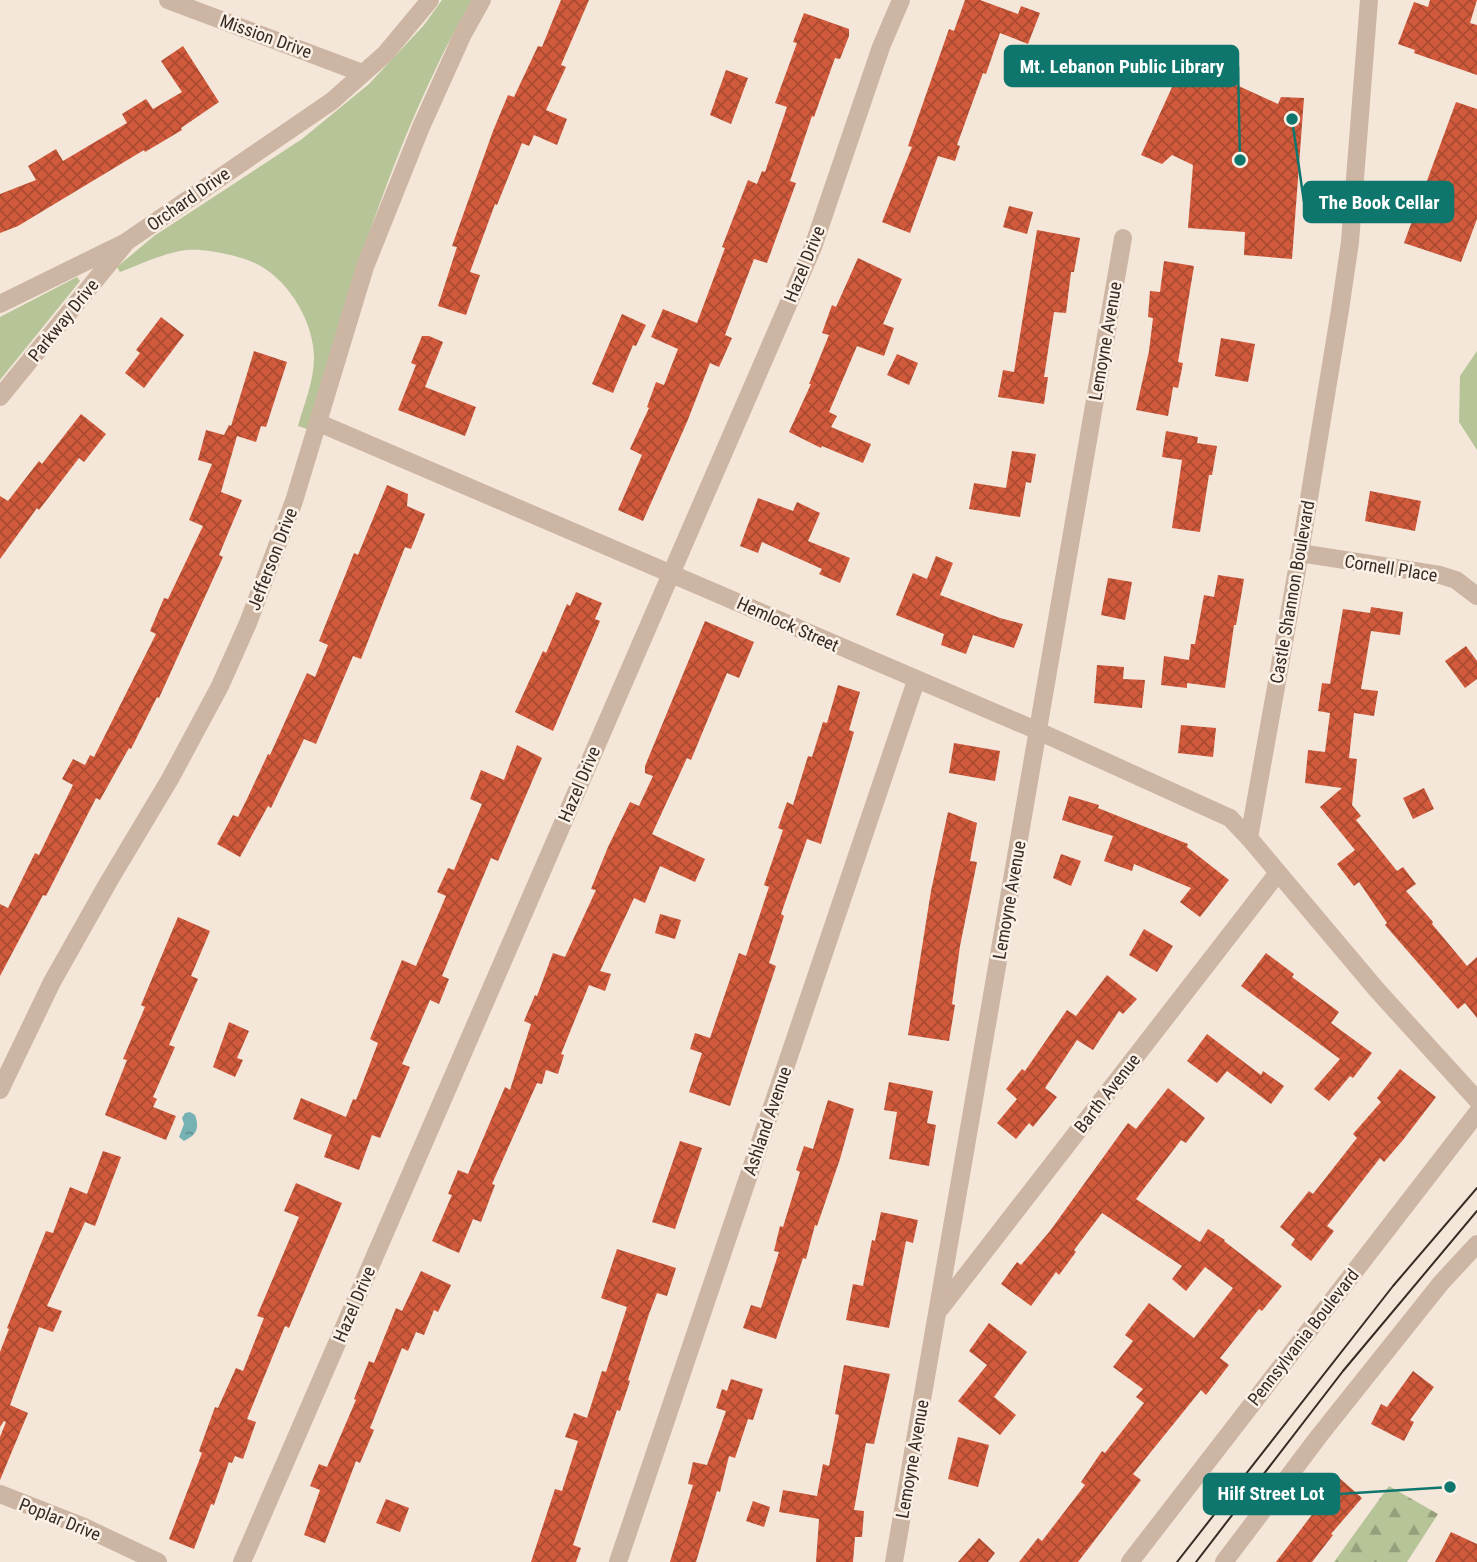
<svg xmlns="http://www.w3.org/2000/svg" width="1477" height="1562" font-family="'Roboto Condensed',sans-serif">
	<defs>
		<pattern id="forest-firs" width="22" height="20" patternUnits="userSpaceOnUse" patternTransform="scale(1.75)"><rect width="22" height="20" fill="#b6c498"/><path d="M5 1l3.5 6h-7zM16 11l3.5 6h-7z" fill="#959f7c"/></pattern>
		<pattern id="water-ripples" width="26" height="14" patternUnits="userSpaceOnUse" patternTransform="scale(1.75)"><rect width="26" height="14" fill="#76b2b3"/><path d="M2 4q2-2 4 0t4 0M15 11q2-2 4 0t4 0" fill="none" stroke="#629191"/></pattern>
		<pattern id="building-cross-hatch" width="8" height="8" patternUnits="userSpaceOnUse" patternTransform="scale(1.75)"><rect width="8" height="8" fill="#d05a3b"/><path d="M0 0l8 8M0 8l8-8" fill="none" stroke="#aa4b31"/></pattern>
	</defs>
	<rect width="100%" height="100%" fill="#f4e6d9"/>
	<g fill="#b6c498">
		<path d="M442 0H472C460 22 447 44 437 66 381 182 345 306 307 429L298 426C304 404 314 381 314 358 314 323 290 282 259 265 242 256 206 248 186 250 164 253 141 264 120 272L117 267 154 236 302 139 369 84 424 25Z"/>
		<path d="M77 277 80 281 0 380V317Z"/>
		<path d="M1477 351V450L1459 422 1460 376Z"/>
	</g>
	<path fill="url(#forest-firs)" d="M1389 1486 1438 1514 1407 1562H1334Z"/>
	<path fill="url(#water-ripples)" d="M190 1112 195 1115C200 1129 196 1135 184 1141L179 1137 184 1124 182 1118 185 1113Z"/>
	<g fill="url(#building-cross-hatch)">
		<path d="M561 0H589L561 65 566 67 546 110 567 119 557 145 534 135 529 146 522 143 497 205 495 204 470 272 480 275 466 315 438 306 457 247 452 246 493 131 508 95 514 97 538 46 542 47Z"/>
		<path d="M965 0H980L1018 14 1021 6 1040 13 1028 44 1000 33 986 74 983 73 957 145 960 146 955 161 938 156 910 233 882 222 912 147 908 146 949 29 954 31Z"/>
		<path d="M1430 0H1477L1470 23 1477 25V75L1414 53 1415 50 1398 44 1414 2 1428 7Z"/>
		<path d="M804 13 849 29V36L840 59 835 58 814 117 812 116 790 181 796 183 767 263 754 259 725 335 732 338 719 367 710 363 687 422 643 521 618 510 642 455 630 449 649 408 647 407 656 382 664 385 678 349 651 337 663 309 697 323 725 248 722 247 748 180 757 184 762 171 765 172 787 107 775 103 797 43 793 42Z"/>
		<path d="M183 46 219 102 181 128 182 130 145 152 144 150 18 226 0 233V194L36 180 28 166 56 149 63 161 127 123 122 114 146 99 153 109 182 92 161 61Z"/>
		<path d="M1184 61 1278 104 1281 97 1304 98 1292 259 1244 255 1245 232 1188 228 1193 165 1172 155 1162 164 1141 155Z"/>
		<path d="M726 70 748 78 731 124 710 115Z"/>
		<path d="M1456 102 1477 109V219L1461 262 1404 243Z"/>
		<path d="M1009 206 1033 212 1027 234 1003 227Z"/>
		<path d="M1037 230 1080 238 1074 272H1071L1066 313 1054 312 1044 377H1048L1044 404 998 397 1003 370 1014 372Z"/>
		<path d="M858 258 902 279 883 324 894 328 884 356 857 346 829 412 837 416 831 427 871 444 863 463 822 446 821 448 789 432 811 384H809L829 335 822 333 832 305 836 307Z"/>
		<path d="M1164 261 1194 266 1178 362 1183 363 1178 388 1173 387 1168 416 1136 410 1149 351 1153 318 1148 317 1150 291 1160 292Z"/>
		<path d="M622 314 646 325 636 346 633 345 613 393 592 384Z"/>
		<path d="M161 317 184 335 144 388 125 373 140 353 136 350Z"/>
		<path d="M422 336H429L443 342 425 387 476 407 465 436 398 410 416 365 411 363Z"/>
		<path d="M1221 338 1255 344 1248 382 1215 376Z"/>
		<path d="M254 351 287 362 266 427 261 426 256 442 237 436 221 492 242 500 219 555 223 557 159 698 157 697 131 749 129 748 100 800 96 798 46 896 43 895 0 976V904L8 908 35 853 39 855 73 785 62 779 73 759 85 765 90 755 94 757 156 634 150 631 164 598 168 599 203 526 189 520 212 464 198 460 206 430 224 435 229 425 231 426Z"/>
		<path d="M897 354 918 363 909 385 887 375Z"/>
		<path d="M81 414 106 434 84 462 79 458 39 510 37 508 0 559V496L8 501 39 461 42 464Z"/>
		<path d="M1166 431 1198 437 1197 443 1217 446 1212 475H1209L1200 532 1172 528 1182 460 1162 457Z"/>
		<path d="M1012 451 1036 454 1031 483 1026 482 1020 517 969 509 974 483 1006 488Z"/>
		<path d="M387 485 408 494 407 506 425 514 411 549 405 547 361 659 353 656 316 744 304 739 271 808 268 806 240 857 217 844 233 815 238 817 247 799 268 754 270 755 307 673 315 677 328 645 319 641 354 553 358 555Z"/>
		<path d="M1370 491 1421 501 1415 531 1365 521Z"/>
		<path d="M758 498 793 511 797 502 820 513 808 541 850 558 840 583 819 574 822 569 762 542 758 553 740 546Z"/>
		<path d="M936 556 953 563 940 595 1000 618 1023 624 1014 648 973 635 966 654 941 645 944 634 896 615 913 573 927 579Z"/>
		<path d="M1218 575 1244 579 1236 625H1234L1225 688 1187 683V688L1161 685 1164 656 1189 660 1191 644H1195L1204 595 1214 597Z"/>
		<path d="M1108 578 1132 582 1125 620 1101 615Z"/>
		<path d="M576 592 602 603 595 619 600 621 553 731 515 712 543 651 546 653 567 604 570 606Z"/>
		<path d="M1371 607 1403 612 1400 635 1371 631 1361 689 1378 691 1374 716 1354 713 1349 758 1357 759 1352 805 1361 816 1356 820 1397 871 1403 867 1416 884 1406 891 1433 922 1432 924 1467 966 1477 957V1018L1465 1003 1458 1009 1385 925 1387 923 1359 882 1354 886 1337 864 1355 850 1320 807 1342 788 1305 783 1308 750 1325 752 1330 713 1318 711 1322 683 1330 684 1343 609 1370 613Z"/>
		<path d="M705 621 754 642 739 678 727 673 691 760 687 758 652 834 705 859 695 882 660 866 645 903 634 898 600 971 611 974 605 991 589 985 561 1054 564 1055 558 1074 546 1070 542 1084 537 1083 492 1184 495 1185 481 1222 473 1219 459 1253 432 1241 452 1195 448 1194 458 1170 468 1174 505 1087 510 1090 531 1024 524 1021 535 995 537 996 553 953 565 957 596 890 591 889 608 847 630 802 639 806 653 776 645 773V766Z"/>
		<path d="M1466 646 1477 661V679L1465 688 1445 661Z"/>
		<path d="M1097 665 1124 667 1123 679 1145 680 1142 708 1094 703Z"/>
		<path d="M838 685 860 692 849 730 854 732 821 844 807 839 781 914 784 916 769 963 776 966 730 1106 689 1092 702 1053 690 1049 695 1033 710 1038 739 953 746 956 769 887 764 885 783 830 778 828 787 802 793 805 808 756 812 757 823 722 827 723Z"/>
		<path d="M1181 725 1216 728 1213 757 1178 753Z"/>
		<path d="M954 743 1000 751 995 781 949 773Z"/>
		<path d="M517 745 542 758 498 861 491 858 467 915 442 976 449 979 439 1004 430 1000 402 1064 410 1067 380 1138 372 1135 359 1170 324 1157 332 1135 293 1119 301 1098 346 1117 353 1099 356 1100 378 1043 370 1039 402 960 416 966 446 896 437 892 448 868 454 870 482 804 470 799 481 770 504 780Z"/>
		<path d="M1424 788 1434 809 1413 819 1403 798Z"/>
		<path d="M1069 796 1099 805 1098 808 1188 844 1187 847 1229 880 1200 917 1180 902 1191 888 1134 864 1132 871 1104 861 1113 836 1062 820Z"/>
		<path d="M948 812 977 823 970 861 977 862 960 946 952 1004 955 1005 949 1041 908 1035 931 891Z"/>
		<path d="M1061 854 1081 861 1071 886 1053 878Z"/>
		<path d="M660 914 681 920 675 939 655 933Z"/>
		<path d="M178 917 210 931 191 976 198 979 169 1045 175 1047 153 1097 157 1099 153 1107 176 1116 166 1140 105 1115 127 1060 123 1059 145 1007 141 1005Z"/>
		<path d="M1144 929 1173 946 1157 972 1129 955Z"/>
		<path d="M1266 953 1294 974 1292 977 1339 1012 1331 1023 1372 1053 1353 1078 1350 1076 1329 1101 1314 1089 1340 1059 1241 986Z"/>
		<path d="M1107 975 1137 999 1123 1014 1119 1011 1093 1050 1077 1040 1045 1088 1057 1097 1033 1127 1029 1123 1016 1139 997 1123 1017 1099 1006 1089 1022 1069 1025 1071 1067 1010 1076 1016Z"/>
		<path d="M229 1022 249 1031 237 1058 243 1060 235 1077 213 1067Z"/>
		<path d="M1207 1034 1261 1075 1263 1071 1284 1086 1271 1104 1227 1071 1217 1083 1187 1061Z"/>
		<path d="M1400 1069 1436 1097 1403 1140 1384 1162 1380 1158 1327 1226 1334 1231 1311 1261 1291 1245 1295 1239 1280 1227 1309 1191 1313 1194 1357 1138 1353 1134 1381 1102 1377 1098Z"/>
		<path d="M889 1082 933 1091 927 1123 936 1125 929 1166 889 1159 897 1112 884 1110Z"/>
		<path d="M1168 1088 1205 1118 1186 1143 1181 1140 1136 1199 1200 1242 1208 1229 1225 1240 1224 1241 1282 1286 1262 1311 1259 1309 1220 1358 1229 1365 1206 1395 1201 1390 1133 1474 1141 1480 1078 1562H1019L1038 1538 1042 1541 1085 1485 1081 1482 1102 1451 1105 1453 1144 1403 1136 1397 1143 1389 1113 1367 1133 1341 1125 1335 1149 1303 1194 1338 1233 1288 1205 1267 1186 1291 1172 1279 1182 1266 1102 1213 1074 1250 1076 1252 1059 1275 1056 1272 1031 1306 1001 1284 1017 1262 1021 1265 1050 1231 1128 1123 1136 1129Z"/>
		<path d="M828 1100 854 1109 840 1159 817 1226 815 1225 806 1259 803 1258 776 1339 743 1328 751 1305 761 1308 779 1252 774 1251 780 1226 783 1227 800 1172 796 1170 804 1146 813 1149Z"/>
		<path d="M680 1141 702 1148 675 1229 652 1222Z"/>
		<path d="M103 1151 121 1157 95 1226 85 1222 47 1306 62 1311 53 1332 39 1327 10 1405 28 1413 0 1480V1437L6 1422 4 1421 0 1427V1352L9 1329 7 1328 46 1231 53 1233 70 1187 87 1194Z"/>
		<path d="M296 1183 342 1203 289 1328 285 1326 247 1419 256 1422 243 1459 235 1456 232 1463 229 1462 214 1505 211 1504 194 1549 169 1539 202 1453 199 1451 215 1407 218 1408 236 1368 243 1371 264 1318 257 1316 299 1217 284 1211Z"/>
		<path d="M881 1212 918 1220 913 1243 906 1241 889 1328 846 1320 853 1284 863 1286 872 1240 875 1241Z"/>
		<path d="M617 1249 676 1268 667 1296 657 1293 649 1314 628 1380 630 1381 620 1411 617 1410 573 1545 581 1548 576 1562H531L555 1489 562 1491 578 1441 565 1437 574 1413 587 1418 602 1371 606 1372 627 1307 601 1298Z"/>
		<path d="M421 1271 451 1285 438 1312 434 1310 424 1335 416 1332 408 1351 402 1348 370 1428 374 1430 360 1463 356 1461 325 1543 304 1535 320 1490 310 1486 319 1464 327 1467 356 1400 354 1399 369 1361 374 1363 396 1308 402 1311Z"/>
		<path d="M989 1323 1027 1352 994 1397 1016 1415 1000 1435 958 1401 987 1365 969 1351Z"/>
		<path d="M844 1365 890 1374 874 1444 866 1443 854 1510 864 1511 862 1537H855L853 1562H816L819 1519 779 1512 783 1490 817 1496 823 1464 829 1466 839 1415 835 1414Z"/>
		<path d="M1413 1371 1434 1387 1410 1420 1414 1422 1404 1441 1371 1424 1381 1404 1387 1407Z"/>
		<path d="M731 1379 763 1389 753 1420 748 1419 735 1458 729 1456 720 1492 717 1491 696 1562H670L693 1485 688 1484 693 1462 707 1465 726 1411 716 1408 722 1389 727 1391Z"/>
		<path d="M958 1437 989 1445 978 1487 948 1479Z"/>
		<path d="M1336 1475 1362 1498 1331 1534 1333 1535 1312 1562H1276L1321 1503 1316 1498Z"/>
		<path d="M386 1499 409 1508 400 1532 376 1523Z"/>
		<path d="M753 1501 770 1507 764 1527 746 1521Z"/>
		<path d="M1451 1532 1477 1544V1562H1435Z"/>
		<path d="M979 1538 995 1553 988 1562H958Z"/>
	</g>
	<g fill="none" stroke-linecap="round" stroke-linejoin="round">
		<g stroke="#cdb5a4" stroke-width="18">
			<path d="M168 0 362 73"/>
			<path d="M1369 0 1350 242 1340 310 1300 553 1249 838 1377 990 1477 1100"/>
			<path d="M0 304 126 242 332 101 385 54 430 0"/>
			<path d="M0 397 124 245"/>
			<path d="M319 423 1038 731 1230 818 1249 838"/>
			<path d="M1300 553 1440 575 1456 580 1477 596"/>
			<path d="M0 1090 52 982 109 881 170 779 220 686 248 623 294 501 365 267 421 127 462 36 482 0"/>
			<path d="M940 1309 1277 874"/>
			<path d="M0 1494 84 1527 158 1562"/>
			<path d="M242 1562 813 247 881 47 901 0"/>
			<path d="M618 1562 916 681"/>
			<path d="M894 1562 1123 238"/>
			<path d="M1130 1562 1477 1113"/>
			<path d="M1224 1562 1319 1436 1441 1283 1477 1244"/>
		</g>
		<g stroke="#372b26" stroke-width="2">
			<path d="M1177 1562 1393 1286 1477 1188"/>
			<path d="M1196 1562 1343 1371 1477 1211"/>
		</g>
	</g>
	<g text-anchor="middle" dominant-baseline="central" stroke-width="5" stroke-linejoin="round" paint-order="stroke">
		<g font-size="18" fill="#372b26" stroke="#fbf1e6">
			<text transform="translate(266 36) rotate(20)">Mission Drive</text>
			<text transform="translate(188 199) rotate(-35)">Orchard Drive</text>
			<text transform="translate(804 264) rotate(-68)">Hazel Drive</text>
			<text transform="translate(63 320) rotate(-51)">Parkway Drive</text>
			<text transform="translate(1105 341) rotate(-80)">Lemoyne Avenue</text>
			<text transform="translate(272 559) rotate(-69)">Jefferson Drive</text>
			<text transform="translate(1391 568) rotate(9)">Cornell Place</text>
			<text transform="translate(1292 592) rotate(-80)">Castle Shannon Boulevard</text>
			<text transform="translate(788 624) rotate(24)">Hemlock Street</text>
			<text transform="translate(579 784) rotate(-67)">Hazel Drive</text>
			<text transform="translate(1009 900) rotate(-80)">Lemoyne Avenue</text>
			<text transform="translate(1107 1093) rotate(-52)">Barth Avenue</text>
			<text transform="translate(767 1121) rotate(-71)">Ashland Avenue</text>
			<text transform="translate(354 1304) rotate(-67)">Hazel Drive</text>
			<text transform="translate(1303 1337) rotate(-52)">Pennsylvania Boulevard</text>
			<text transform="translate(912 1459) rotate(-80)">Lemoyne Avenue</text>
			<text transform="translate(60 1519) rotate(22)">Poplar Drive</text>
		</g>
	</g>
	<path fill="none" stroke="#0f766e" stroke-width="2.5" d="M1240 160L1238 66M1292 119L1304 202M1450 1487L1339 1494"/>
	<g fill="#0f766e" stroke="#fbf1e6" stroke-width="2.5">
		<circle cx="1240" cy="160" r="7"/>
		<circle cx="1292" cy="119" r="7"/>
		<circle cx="1450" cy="1487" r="7"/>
	</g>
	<g fill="#0f766e" stroke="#0f766e" stroke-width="2.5">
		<rect x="1005" y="46" width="233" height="40" rx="7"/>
		<rect x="1304" y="182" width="149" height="40" rx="7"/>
		<rect x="1204" y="1474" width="135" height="40" rx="7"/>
	</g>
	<g font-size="19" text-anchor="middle" font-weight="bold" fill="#fff">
		<text x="1122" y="73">Mt. Lebanon Public Library</text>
		<text x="1379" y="209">The Book Cellar</text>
		<text x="1271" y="1500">Hilf Street Lot</text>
	</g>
</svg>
